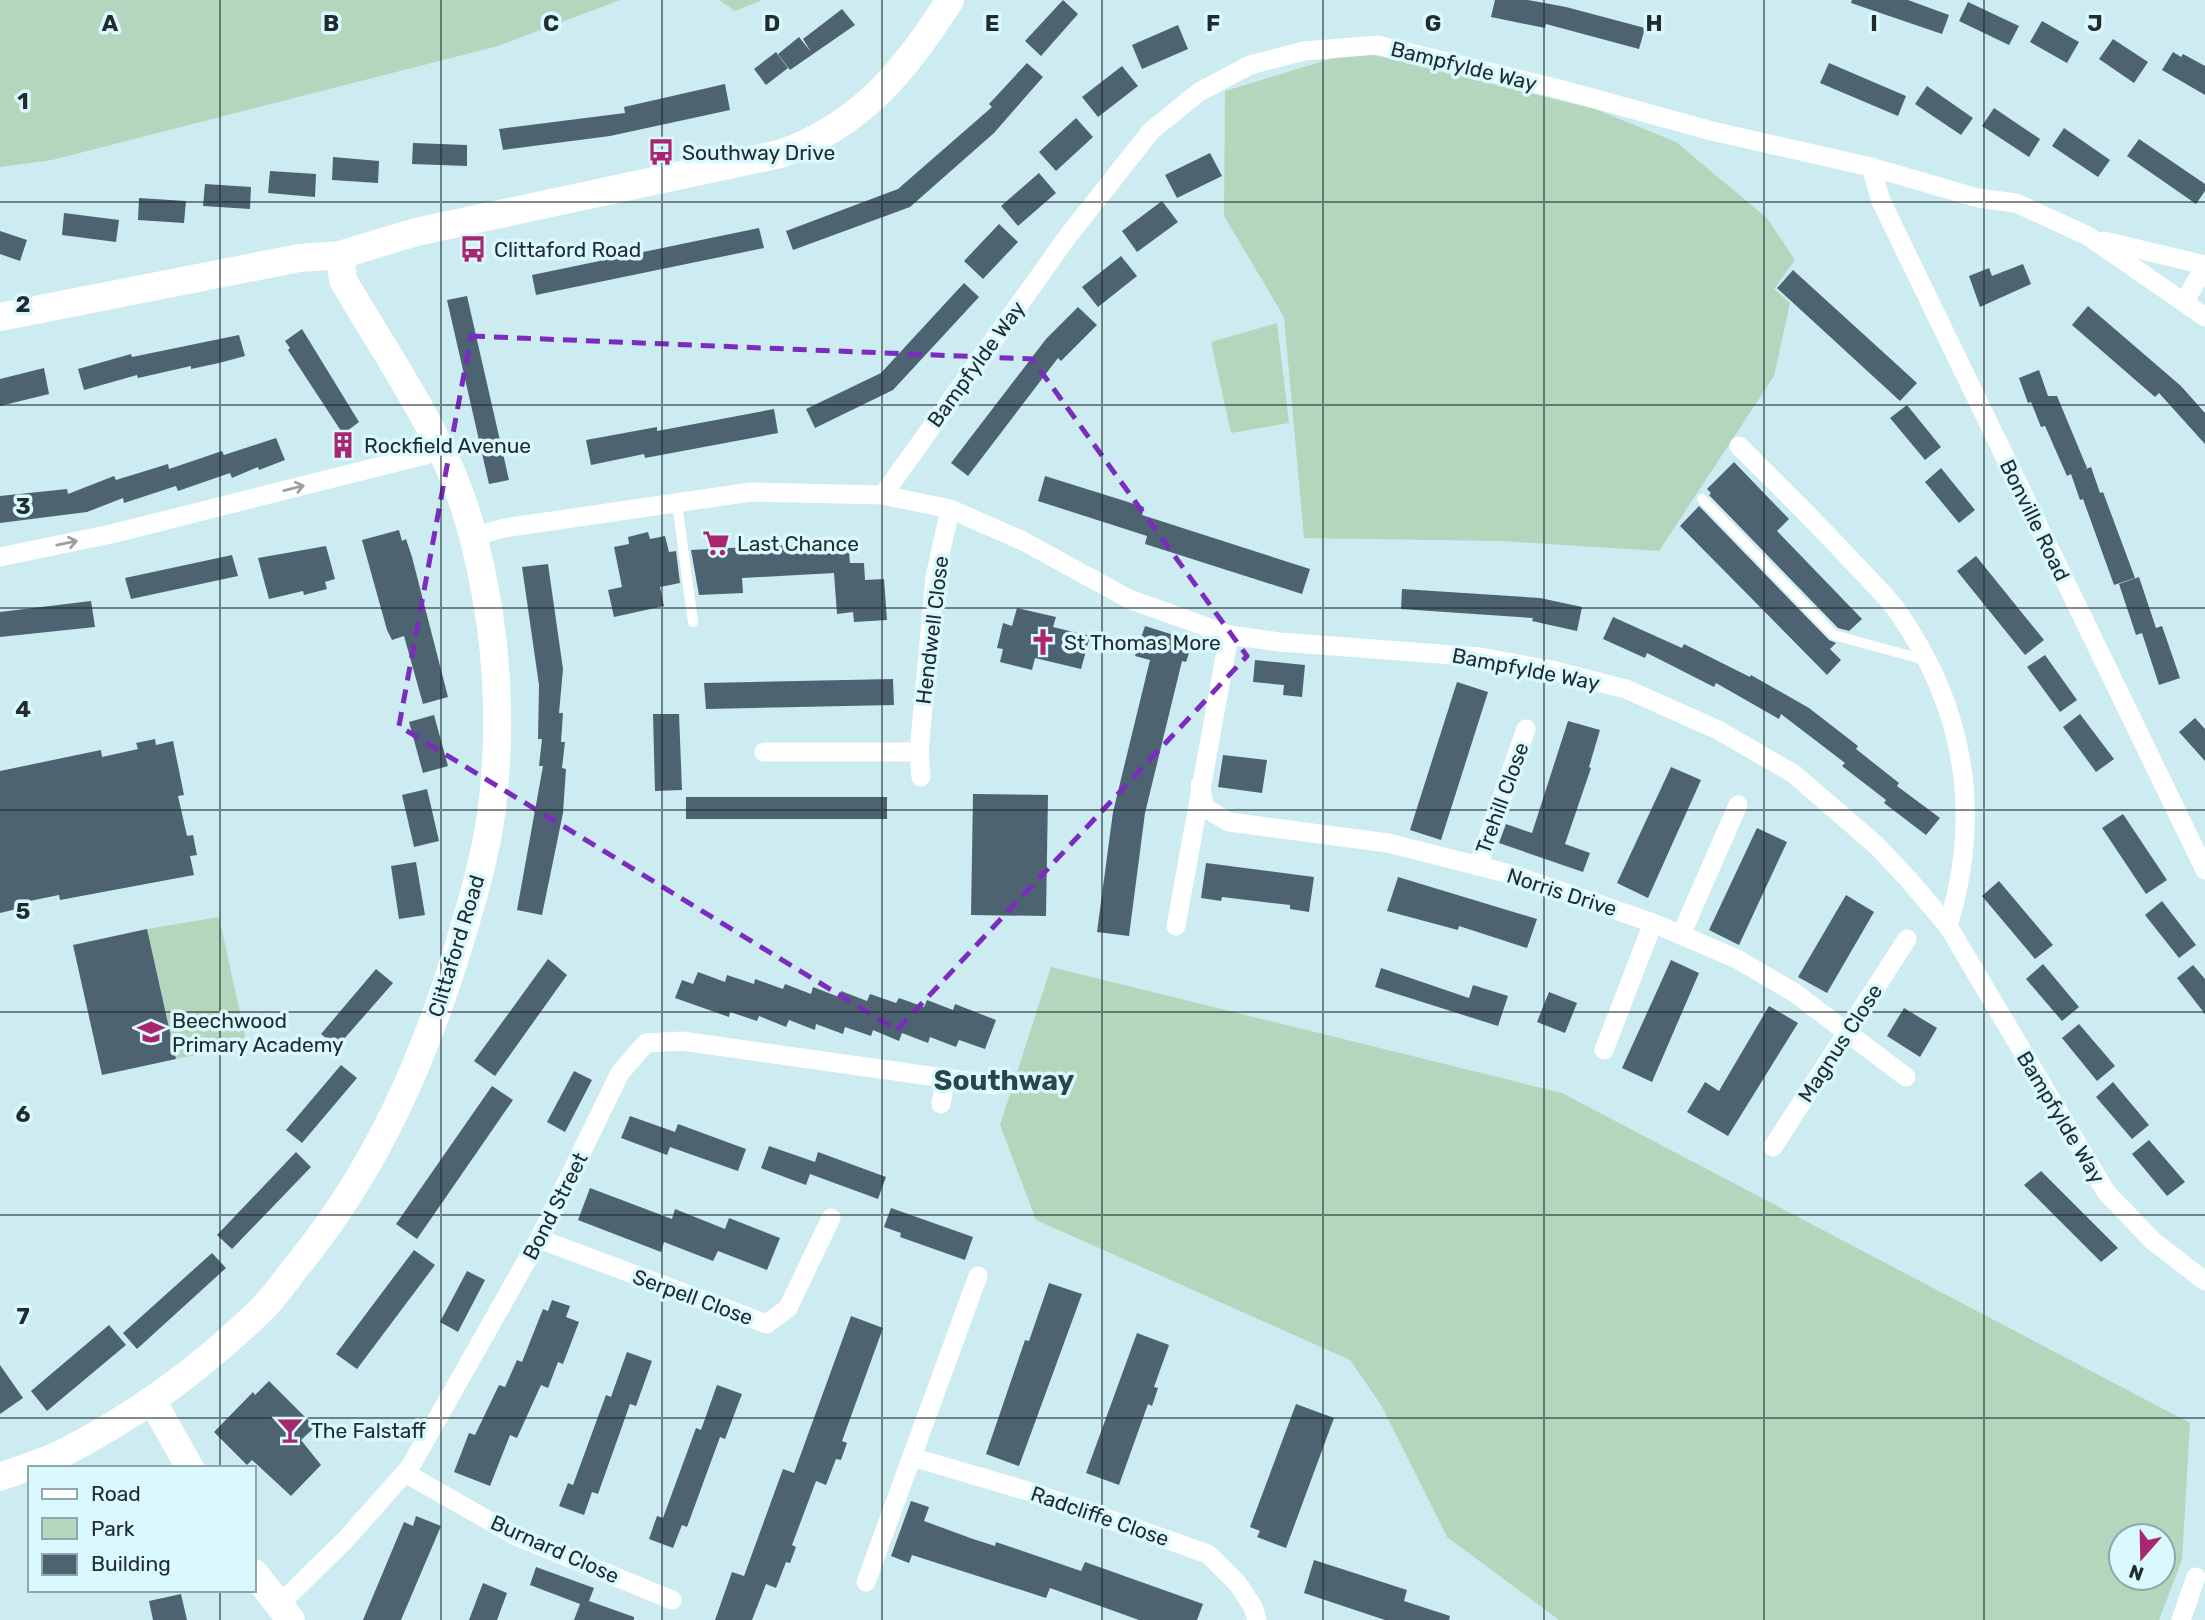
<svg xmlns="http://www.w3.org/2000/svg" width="2205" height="1620" font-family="Rubik,sans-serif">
	<rect width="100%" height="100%" fill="#ccecf1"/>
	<g fill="#b4d6bd" fill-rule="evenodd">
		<path d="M0 0H620L498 46 52 160 0 167Z"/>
		<path d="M719 0H762L735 11Z"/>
		<path d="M1357 51 1595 109 1676 142 1767 218 1795 260 1774 289 1790 303 1774 376 1659 551 1500 541 1304 538 1284 317 1224 216 1225 91Z"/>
		<path d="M1277 323 1289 423 1231 433 1211 342Z"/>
		<path d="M219 917 247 1045 176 1059 147 929Z"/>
		<path d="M1051 967 1562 1093 2190 1423 2182 1560 2159 1620H1559L1447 1537 1381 1405 1350 1360 1036 1220 1000 1125ZM2121 1536H2163V1578H2121Z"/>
	</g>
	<g fill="#4e6371">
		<path d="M1063 0 1078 14 1041 56 1025 41Z"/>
		<path d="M1495 0H1528L1566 7 1645 28 1639 49 1546 24 1545 28 1491 17Z"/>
		<path d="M1852 0H1908L1949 15 1942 34 1851 3Z"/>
		<path d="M1968 2 2019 26 2009 45 1959 21Z"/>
		<path d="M842 9 855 25 790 70 778 54 799 37 811 52 803 39Z"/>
		<path d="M2042 21 2079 42 2067 63 2030 42Z"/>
		<path d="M1178 25 1188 49 1142 69 1132 45Z"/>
		<path d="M2113 39 2148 62 2134 83 2099 59Z"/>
		<path d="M776 52 788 68 766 85 754 69Z"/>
		<path d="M2173 52 2181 57 2183 54 2205 66V95L2162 70Z"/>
		<path d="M1027 63 1043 77 994 133 910 207 793 250 786 231 898 189 992 107 989 104Z"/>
		<path d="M1829 63 1906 96 1898 116 1820 83Z"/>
		<path d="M1122 66 1138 86 1098 117 1082 97Z"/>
		<path d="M725 84 730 110 610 136 503 150 499 129 625 113 624 107Z"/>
		<path d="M1927 86 1973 118 1961 135 1915 104Z"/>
		<path d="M1994 108 2040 139 2029 157 1982 126Z"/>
		<path d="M1076 118 1093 137 1056 171 1039 152Z"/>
		<path d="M2064 128 2110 160 2098 177 2052 146Z"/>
		<path d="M2139 139 2205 184V191L2196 204 2127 156Z"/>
		<path d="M413 143 467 145V166L412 164Z"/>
		<path d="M1210 153 1222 176 1177 198 1165 175Z"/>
		<path d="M333 157 379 161 378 183 332 180Z"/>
		<path d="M270 171 316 174 315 197 268 193Z"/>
		<path d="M1039 173 1056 193 1018 226 1001 206Z"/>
		<path d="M205 184 251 187 250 209 203 206Z"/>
		<path d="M139 198 186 201 184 223 138 220Z"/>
		<path d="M1162 201 1178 222 1137 252 1122 231Z"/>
		<path d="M64 213 119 220 116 242 62 235Z"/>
		<path d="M999 224 1018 242 983 279 964 261Z"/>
		<path d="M759 228 764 248 536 295 532 275Z"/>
		<path d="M0 231 27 240 20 261 0 254Z"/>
		<path d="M1121 256 1137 276 1098 307 1082 287Z"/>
		<path d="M2023 264 2031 284 1980 307 1969 276 1989 268 1992 276Z"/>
		<path d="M1793 270 1917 383 1900 401 1777 288Z"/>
		<path d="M964 283 979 297 893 390 815 428 806 409 881 373Z"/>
		<path d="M467 296 509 480 489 484 447 300Z"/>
		<path d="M2088 306 2181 386 2205 413V444L2159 393 2155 397 2072 325Z"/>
		<path d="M1078 307 1097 325 1061 361 1058 358 968 476 951 463 1046 339Z"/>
		<path d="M302 329 359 422 343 434 288 350 290 348 285 341Z"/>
		<path d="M239 335 245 356 219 363 191 369V366L138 378 137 375 84 390 78 369 131 354 132 357Z"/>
		<path d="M44 368 49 394 0 406V379Z"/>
		<path d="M2039 370 2048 396H2057L2087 468 2083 470 2091 467 2100 493 2103 492 2135 578 2114 585 2083 499 2080 500 2071 474 2067 476 2045 426 2041 427 2031 402 2028 403 2019 378Z"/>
		<path d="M1907 405 1941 447 1925 460 1890 418Z"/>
		<path d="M774 409 778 433 645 458 644 454 591 465 586 440 657 427V431Z"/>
		<path d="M276 438 285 460 259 470 258 467 232 478 230 473 178 491 176 486 124 503 123 498 87 512 0 523V496L67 489 68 494 114 476 116 480 168 464 169 469 222 451 224 455Z"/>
		<path d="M1734 462 1789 519 1777 531 1862 619 1849 631 1838 628 1709 495 1711 493 1707 489Z"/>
		<path d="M1941 468 1975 510 1959 523 1925 482Z"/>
		<path d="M1045 476 1144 507 1142 515 1310 569 1302 594 1145 544 1147 536 1038 501Z"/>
		<path d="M1699 506 1829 640 1836 643 1830 649 1841 660 1827 675 1680 526Z"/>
		<path d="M399 530 402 541 406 539 412 557 448 697 423 704 404 636 392 640 387 630 362 540Z"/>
		<path d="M648 532 650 539 665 536 669 552 676 551 680 583 660 587 664 606 614 617 608 590 622 587 614 547 629 544 628 537Z"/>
		<path d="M848 542 850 563H864L865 580 884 579 887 620 854 622 853 612 837 614 834 573 742 578 743 593 699 595 691 550Z"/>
		<path d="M326 546 335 579 325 582 327 589 304 595 303 591 269 599 258 558Z"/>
		<path d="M232 555 238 576 131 599 125 578Z"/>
		<path d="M1976 556 2044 640 2025 655 1957 571Z"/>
		<path d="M548 564 563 669 559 713H563L561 742H565L562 768 566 769 563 813 542 915 517 910 543 766H539L542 739H538L539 685 522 567Z"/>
		<path d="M2139 577 2156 628 2162 626 2180 678 2159 685 2142 633 2136 635 2119 584Z"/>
		<path d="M1402 589 1540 598 1582 607 1577 631 1532 621 1533 618 1401 609Z"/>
		<path d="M91 601 95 627 0 637V612Z"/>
		<path d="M1017 608 1056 617 1053 627 1090 636 1081 669 1035 658 1032 670 1000 662 1003 649 997 648 1003 623 1012 626Z"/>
		<path d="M1613 617 1682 648 1684 644 1750 677 1751 675 1809 708 1858 746 1856 749 1899 783 1897 786 1940 818 1926 835 1884 803 1886 800 1842 766 1845 763 1781 714 1779 719 1716 683 1714 687 1647 653 1645 658 1603 639Z"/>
		<path d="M1145 626 1193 641 1186 662 1182 661 1145 813 1129 936 1097 932 1113 812 1150 660 1135 656Z"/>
		<path d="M2045 655 2077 700 2060 712 2027 667Z"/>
		<path d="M1255 660 1305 665 1302 697 1283 695 1284 685 1253 682Z"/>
		<path d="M893 679 894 705 706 709 704 683Z"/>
		<path d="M1457 682 1488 692 1441 840 1410 830Z"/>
		<path d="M653 714H679L682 790 655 791Z"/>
		<path d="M2080 714 2114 759 2096 772 2063 727Z"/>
		<path d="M434 715 448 766 423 773 409 722Z"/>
		<path d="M2195 718 2205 729V761L2179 732Z"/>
		<path d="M1568 721 1600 730 1589 767 1591 768 1565 844 1590 853 1583 872 1499 843 1506 824 1532 833Z"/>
		<path d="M155 739 156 745 173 741 184 795 178 796 187 836 193 835 197 855 190 856 194 875 60 900 59 895 20 903 21 908 0 913V771L101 750 102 757 138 749 136 743Z"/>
		<path d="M1223 755 1267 760 1262 793 1218 787Z"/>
		<path d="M1671 767 1701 780 1648 898 1617 883Z"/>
		<path d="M427 789 439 841 414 847 402 795Z"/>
		<path d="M973 794 1048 795 1046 916 971 915Z"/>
		<rect x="686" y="797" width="201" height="22"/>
		<path d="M2123 814 2167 880 2146 894 2102 828Z"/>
		<path d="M1757 828 1787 842 1739 945 1709 930Z"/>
		<path d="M416 862 425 915 399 919 391 866Z"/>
		<path d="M1206 863 1314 877 1309 912 1290 909V905L1222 897 1221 901 1201 898Z"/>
		<path d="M1398 877 1537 919 1527 948 1459 926 1458 930 1387 911Z"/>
		<path d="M1999 881 2053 945 2035 959 1982 896Z"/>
		<path d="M1846 895 1874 912 1827 993 1798 977Z"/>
		<path d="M2162 901 2196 945 2179 958 2145 915Z"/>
		<path d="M147 929 176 1059 102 1075 73 945Z"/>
		<path d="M548 959 567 975 495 1076 474 1061Z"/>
		<path d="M1671 960 1699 973 1652 1082 1622 1068Z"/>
		<path d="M2043 964 2079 1007 2062 1021 2026 979Z"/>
		<path d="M2193 965 2205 979V1014L2177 978Z"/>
		<path d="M1381 968 1469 998 1473 985 1508 996 1498 1026 1375 987Z"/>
		<path d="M376 969 393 983 337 1047 321 1034Z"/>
		<path d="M698 972 725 982 727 975 754 984 755 979 783 989 785 984 811 994 813 987 839 997 841 991 867 1001 870 994 896 1003 899 998 924 1007 927 1000 953 1010 955 1004 996 1020 985 1049 959 1040 956 1047 930 1037 928 1043 902 1033 899 1041 873 1030 871 1036 845 1027 843 1034 816 1024 815 1030 789 1020 786 1027 759 1016 757 1021 730 1012 729 1017 675 998 682 980 693 984Z"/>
		<path d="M1549 992 1577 1003 1565 1033 1537 1022Z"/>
		<path d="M1769 1006 1798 1023 1728 1136 1687 1112 1705 1082 1719 1091Z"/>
		<path d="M1904 1008 1937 1028 1920 1057 1887 1036Z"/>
		<path d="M2079 1024 2115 1066 2097 1081 2062 1038Z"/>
		<path d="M341 1065 357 1078 302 1143 286 1130Z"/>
		<path d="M574 1071 592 1080 565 1132 547 1122Z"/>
		<path d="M2113 1082 2149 1125 2132 1139 2096 1097Z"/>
		<path d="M492 1086 513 1100 417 1239 396 1224Z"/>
		<path d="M630 1116 675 1132 678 1124 746 1149 738 1171 670 1147 667 1155 621 1138Z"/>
		<path d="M2149 1140 2185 1182 2167 1196 2132 1154Z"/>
		<path d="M769 1146 815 1162 818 1152 886 1177 878 1199 810 1174 806 1185 761 1168Z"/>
		<path d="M296 1152 311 1167 232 1249 217 1235Z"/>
		<path d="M2041 1171 2118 1248 2101 1262 2024 1185Z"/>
		<path d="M590 1188 672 1219 675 1209 725 1229 729 1218 780 1238 767 1270 718 1251 713 1261 664 1242 661 1252 578 1220Z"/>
		<path d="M891 1208 973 1237 965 1260 900 1237 901 1233 884 1227Z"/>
		<path d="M414 1250 435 1265 357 1369 336 1354Z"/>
		<path d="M212 1253 226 1268 137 1349 123 1333Z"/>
		<path d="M467 1271 485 1280 458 1332 440 1322Z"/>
		<path d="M1049 1283 1082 1294 1019 1466 986 1454 1025 1340 1029 1341Z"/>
		<path d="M552 1300 570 1306 566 1317 579 1322 563 1364 558 1362 548 1388 541 1385 517 1438 510 1435 490 1486 454 1472 469 1433 475 1435 499 1385 505 1387 517 1360 522 1362 543 1309 548 1311Z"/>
		<path d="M851 1316 883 1328 842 1441 847 1443 841 1460 836 1459 826 1485 816 1481 792 1545 796 1547 790 1563 786 1562 776 1588 766 1584 752 1620H715L732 1572 744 1576 783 1469 794 1473Z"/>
		<path d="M109 1325 126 1345 47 1411 31 1391Z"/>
		<path d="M1137 1333 1169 1345 1154 1387 1158 1388 1152 1406 1148 1404 1119 1485 1086 1473Z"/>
		<path d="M627 1352 652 1361 636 1406 630 1404 598 1494 592 1492 584 1515 559 1506 568 1483 573 1485 606 1395 611 1397Z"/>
		<path d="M0 1365 23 1398 0 1414Z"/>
		<path d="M269 1381 315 1427 301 1440 321 1465 291 1496 252 1460 247 1465 214 1432 253 1392 255 1395Z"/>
		<path d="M717 1385 742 1394 725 1439 720 1437 687 1527 682 1525 673 1548 649 1539 657 1516 663 1518 696 1428 701 1430Z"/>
		<path d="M1296 1404 1334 1418 1286 1548 1257 1537 1260 1531 1250 1527Z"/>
		<path d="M911 1501 929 1507 924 1521 973 1539 995 1546 996 1542 1081 1571 1085 1562 1203 1604 1197 1620H1139L1050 1588 1046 1598 912 1555 909 1563 891 1556Z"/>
		<path d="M416 1516 441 1526 401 1620H363L404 1522 413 1526Z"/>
		<path d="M1314 1560 1407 1590 1404 1601 1450 1616 1449 1620H1385L1304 1593Z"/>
		<path d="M536 1567 594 1588 589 1601 634 1617V1620H574L580 1604 530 1585Z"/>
		<path d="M483 1583 507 1593 497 1620H469Z"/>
		<path d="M181 1594 187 1620H153L149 1601Z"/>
	</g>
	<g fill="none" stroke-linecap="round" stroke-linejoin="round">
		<g stroke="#fff" stroke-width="10">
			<path d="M1702 499 1834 635 1925 660"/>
			<path d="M677 503 693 622"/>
		</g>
		<g stroke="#fff" stroke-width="19">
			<path d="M1871 167 1881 201 2205 870"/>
			<path d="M2104 241 2205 265"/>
			<path d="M2185 301 2205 266"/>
			<path d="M1739 446C1777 484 1815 521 1851 560 1866 576 1882 591 1895 608 1965 706 1983 811 1948 926"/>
			<path d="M883 495 1068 236 1151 131 1199 92 1250 65 1304 51 1377 45 1559 89 1712 131 1871 167 1978 198 2016 203 2088 236 2205 317"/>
			<path d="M473 537 504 528 751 492 883 495 950 509 1023 541 1129 599 1229 635 1280 642 1480 657 1551 670 1626 689 1718 730 1794 774 1877 846 1909 880 1948 926 2106 1192 2153 1241 2205 1281"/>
			<path d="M0 557 111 534 425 455 442 447"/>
			<path d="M764 752H919"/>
			<path d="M921 777 919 752 935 577 950 509"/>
			<path d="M1200 785 1205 808 1229 822 1388 843 1514 875 1653 923 1737 959 1795 993 1906 1077"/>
			<path d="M1478 866 1526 729"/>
			<path d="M1176 926 1229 635"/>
			<path d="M1681 935 1738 805"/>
			<path d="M1604 1050 1653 923"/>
			<path d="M941 1104 946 1077"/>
			<path d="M1773 1147 1907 939"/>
			<path d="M539 1239 767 1324 788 1308 831 1218"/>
			<path d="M912 1457 1034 1493 1208 1554 1238 1584 1253 1607 1257 1620"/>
			<path d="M405 1473 516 1536 672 1600"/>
			<path d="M866 1582 978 1276"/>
			<path d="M278 1606 347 1538 410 1467 539 1239 620 1073 646 1043 682 1041 994 1085"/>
			<path d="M2181 1620 2196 1577"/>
		</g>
		<g stroke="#fff" stroke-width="28">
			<path d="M0 317 299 258 340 255 416 232 780 154C861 125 905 71 950 0"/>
			<path d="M152 1400 190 1468"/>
			<path d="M0 1477C20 1469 42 1464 61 1454 133 1418 202 1367 259 1312 275 1297 287 1278 301 1261 376 1168 423 1062 458 948 472 902 486 855 492 808 503 717 496 624 473 536 449 441 391 363 343 280L340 255"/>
			<path d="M254 1573 291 1620"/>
		</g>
	</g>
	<defs><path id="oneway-shaft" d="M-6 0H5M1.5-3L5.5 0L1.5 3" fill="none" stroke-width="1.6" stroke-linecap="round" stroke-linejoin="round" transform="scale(1.75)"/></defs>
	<g stroke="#9ba0a1">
		<use href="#oneway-shaft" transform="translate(294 488) rotate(-14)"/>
		<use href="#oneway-shaft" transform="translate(67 543) rotate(-12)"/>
	</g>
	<path fill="none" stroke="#7b2cbf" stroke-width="5" stroke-dasharray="14 9" stroke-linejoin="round" d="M471 336 1032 359 1247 656 897 1030 399 726Z"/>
	<path fill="none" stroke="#202c2e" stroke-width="2" stroke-opacity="0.55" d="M220 0V1468M441 0V1620M662 0V1620M882 0V1620M1102 0V1620M1323 0V1620M1544 0V1620M1764 0V1620M1984 0V1620M0 202H2205M0 405H2205M0 608H2205M0 810H2205M0 1012H2205M0 1215H2205M0 1418H2205M220 1590V1620"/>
	<defs>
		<symbol id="bus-bare" viewBox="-9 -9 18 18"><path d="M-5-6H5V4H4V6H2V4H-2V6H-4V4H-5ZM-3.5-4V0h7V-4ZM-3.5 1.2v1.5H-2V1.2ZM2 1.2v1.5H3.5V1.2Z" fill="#a9256f" stroke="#d9f9ff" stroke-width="2.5" paint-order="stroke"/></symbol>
		<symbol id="building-bare" viewBox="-9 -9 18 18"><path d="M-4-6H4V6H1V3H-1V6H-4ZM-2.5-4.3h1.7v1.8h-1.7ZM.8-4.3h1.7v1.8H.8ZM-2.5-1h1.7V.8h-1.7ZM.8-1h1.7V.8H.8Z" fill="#a9256f" stroke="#d9f9ff" stroke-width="2.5" paint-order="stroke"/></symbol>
		<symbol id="supermarket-bare" viewBox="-9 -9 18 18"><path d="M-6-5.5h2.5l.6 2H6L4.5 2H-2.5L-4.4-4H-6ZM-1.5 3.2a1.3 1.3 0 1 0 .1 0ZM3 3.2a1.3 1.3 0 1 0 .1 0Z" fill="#a9256f" stroke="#d9f9ff" stroke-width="2.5" paint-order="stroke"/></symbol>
		<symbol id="church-bare" viewBox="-9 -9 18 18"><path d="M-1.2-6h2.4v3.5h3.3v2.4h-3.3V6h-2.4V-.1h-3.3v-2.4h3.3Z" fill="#a9256f" stroke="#d9f9ff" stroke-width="2.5" paint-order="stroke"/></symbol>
		<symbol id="school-bare" viewBox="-9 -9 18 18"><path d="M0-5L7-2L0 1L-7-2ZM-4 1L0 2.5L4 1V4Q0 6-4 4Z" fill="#a9256f" stroke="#d9f9ff" stroke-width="2.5" paint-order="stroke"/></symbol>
		<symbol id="bar-bare" viewBox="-9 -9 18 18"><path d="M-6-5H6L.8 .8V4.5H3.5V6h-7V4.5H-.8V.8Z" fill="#a9256f" stroke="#d9f9ff" stroke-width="2.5" paint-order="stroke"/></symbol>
	</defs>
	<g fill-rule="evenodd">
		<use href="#bus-bare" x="642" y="133" width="38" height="38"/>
		<use href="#bus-bare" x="454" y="230" width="38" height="38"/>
		<use href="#building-bare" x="324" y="426" width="38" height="38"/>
		<use href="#supermarket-bare" x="697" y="524" width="38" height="38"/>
		<use href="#church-bare" x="1024" y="623" width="38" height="38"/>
		<use href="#school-bare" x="132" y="1013" width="38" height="38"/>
		<use href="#bar-bare" x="271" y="1411" width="38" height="38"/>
	</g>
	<g text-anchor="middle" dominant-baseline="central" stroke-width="7" stroke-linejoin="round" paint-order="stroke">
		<g font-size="21" fill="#202c2e" stroke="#d9f9ff">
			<text transform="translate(1464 66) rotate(14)">Bampfylde Way</text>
			<text transform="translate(976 364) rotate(-54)">Bampfylde Way</text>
			<text transform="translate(2035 520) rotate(64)">Bonville Road</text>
			<text transform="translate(932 630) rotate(-83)">Hendwell Close</text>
			<text transform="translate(1526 669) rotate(11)">Bampfylde Way</text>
			<text transform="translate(1502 798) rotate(-70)">Trehill Close</text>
			<text transform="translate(1562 892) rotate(18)">Norris Drive</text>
			<text transform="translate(456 946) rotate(-73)">Clittaford Road</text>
			<text transform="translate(1840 1043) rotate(-57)">Magnus Close</text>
			<text transform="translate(2061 1117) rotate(59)">Bampfylde Way</text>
			<text transform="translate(555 1206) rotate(-63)">Bond Street</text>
			<text transform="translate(693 1297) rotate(20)">Serpell Close</text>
			<text transform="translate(1100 1516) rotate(19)">Radcliffe Close</text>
			<text transform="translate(555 1549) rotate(24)">Burnard Close</text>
		</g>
		<g font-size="21" fill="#202c2e" stroke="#d9f9ff" text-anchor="start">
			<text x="682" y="152">Southway Drive</text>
			<text x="494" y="249">Clittaford Road</text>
			<text x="364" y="445">Rockfield Avenue</text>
			<text x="737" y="543">Last Chance</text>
			<text x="1064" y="642">St Thomas More</text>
			<text x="172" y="1020">Beechwood<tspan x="172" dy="24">Primary Academy</tspan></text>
			<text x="311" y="1430">The Falstaff</text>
		</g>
		<g font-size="28" font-weight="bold" fill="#2b464b" stroke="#d9f9ff">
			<text x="1004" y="1080">Southway</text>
		</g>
	</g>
	<g font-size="23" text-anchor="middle" font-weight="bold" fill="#202c2e" stroke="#d9f9ff" stroke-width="7" stroke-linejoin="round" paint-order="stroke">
		<text x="110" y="31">A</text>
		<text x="331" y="31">B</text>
		<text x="551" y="31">C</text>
		<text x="772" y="31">D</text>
		<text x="992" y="31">E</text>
		<text x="1213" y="31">F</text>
		<text x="1433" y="31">G</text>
		<text x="1654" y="31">H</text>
		<text x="1874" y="31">I</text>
		<text x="2095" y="31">J</text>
		<text x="23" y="109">1</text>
		<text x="23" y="312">2</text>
		<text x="23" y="514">3</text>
		<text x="23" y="717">4</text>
		<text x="23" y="919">5</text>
		<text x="23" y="1122">6</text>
		<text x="23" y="1324">7</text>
	</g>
	<rect x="28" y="1466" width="228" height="126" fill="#d9f9ff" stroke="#8fa7ab" stroke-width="2"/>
	<rect x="42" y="1489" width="35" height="10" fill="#ffffff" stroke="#8fa7ab" stroke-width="2"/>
	<text x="91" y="1501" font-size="21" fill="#202c2e">Road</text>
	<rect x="42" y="1518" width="35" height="21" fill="#b4d6bd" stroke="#8fa7ab" stroke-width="2"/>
	<text x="91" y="1536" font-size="21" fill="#202c2e">Park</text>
	<rect x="42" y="1554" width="35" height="21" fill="#4e6371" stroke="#8fa7ab" stroke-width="2"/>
	<text x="91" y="1571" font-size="21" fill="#202c2e">Building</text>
	<g transform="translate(2142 1557) rotate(200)"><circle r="33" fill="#d9f9ff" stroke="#8fa7ab" stroke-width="2"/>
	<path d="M0-5L12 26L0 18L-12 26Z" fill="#a9256f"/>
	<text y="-10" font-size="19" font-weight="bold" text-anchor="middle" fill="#202c2e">N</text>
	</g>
</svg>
